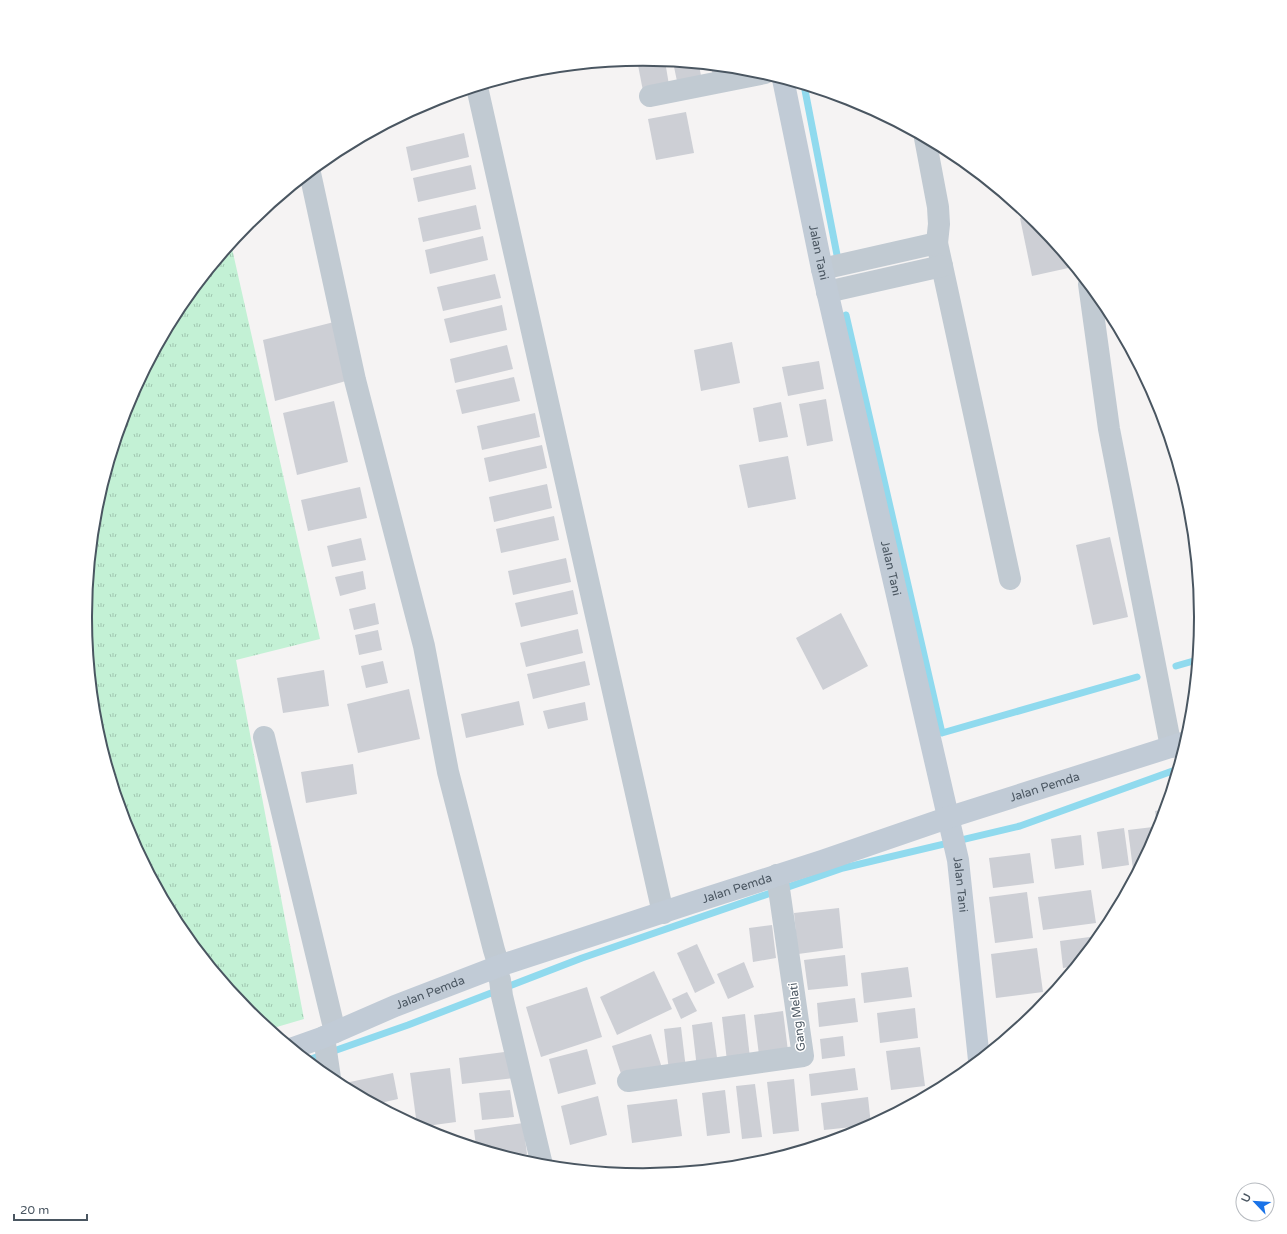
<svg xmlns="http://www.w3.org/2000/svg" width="1287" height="1234" font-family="'Varela Round',sans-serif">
	<defs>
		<pattern id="grass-tufts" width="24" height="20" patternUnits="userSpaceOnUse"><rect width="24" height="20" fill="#c3f1d5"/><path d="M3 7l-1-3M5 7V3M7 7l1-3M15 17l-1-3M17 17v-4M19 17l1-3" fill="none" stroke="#a0c6b0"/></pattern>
	</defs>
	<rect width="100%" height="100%" fill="#f5f3f3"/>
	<path fill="url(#grass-tufts)" d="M231 244 320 639 236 660 304 1019 270 1029 249 1011 179 927 128 830 96 726 86 617 96 508 128 403 180 307Z"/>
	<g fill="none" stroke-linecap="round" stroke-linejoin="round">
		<g stroke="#90daee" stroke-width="7">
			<path d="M804 85 837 255"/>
			<path d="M846 315 942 733 1137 677"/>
			<path d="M1176 666 1197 660"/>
			<path d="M308 1060 408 1025 582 958 843 868 1020 826 1178 769"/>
		</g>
	</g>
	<g fill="#cdcfd5">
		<path d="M644 59 665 61 669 85 643 91 637 60Z"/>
		<path d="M673 62 699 65 702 81 678 86Z"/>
		<path d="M711 66 745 69 714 82Z"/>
		<path d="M686 112 694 153 656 160 648 119Z"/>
		<path d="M464 133 469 157 411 171 406 147Z"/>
		<path d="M471 165 476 189 418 202 413 178Z"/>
		<path d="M476 205 481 229 423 242 418 218Z"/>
		<path d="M1030 215 1038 223 1072 264 1073 267 1032 276 1020 218Z"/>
		<path d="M483 236 488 260 430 274 425 250Z"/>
		<path d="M495 274 501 298 443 311 437 287Z"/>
		<path d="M502 305 507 330 450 343 444 319Z"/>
		<path d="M334 322 346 381 275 401 263 340Z"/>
		<path d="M732 342 740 383 701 391 694 350Z"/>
		<path d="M507 345 513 369 455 383 450 359Z"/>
		<path d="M819 361 824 389 788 396 782 367Z"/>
		<path d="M514 377 520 401 462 414 456 390Z"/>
		<path d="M826 399 833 441 807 446 799 404Z"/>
		<path d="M334 401 348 462 297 475 283 413Z"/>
		<path d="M781 402 788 437 759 442 753 408Z"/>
		<path d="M535 413 540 437 482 450 477 426Z"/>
		<path d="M542 445 547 468 489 482 484 458Z"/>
		<path d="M788 456 796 499 748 508 739 465Z"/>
		<path d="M547 484 552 508 494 522 489 497Z"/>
		<path d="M360 487 367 518 308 531 301 500Z"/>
		<path d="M554 516 559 540 501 553 496 529Z"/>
		<path d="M1110 537 1128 617 1093 625 1076 545Z"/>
		<path d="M361 538 366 560 332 567 327 546Z"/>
		<path d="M566 558 571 582 513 595 508 571Z"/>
		<path d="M363 571 366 589 340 596 335 577Z"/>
		<path d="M573 590 578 614 521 627 515 603Z"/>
		<path d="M375 603 379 624 354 630 349 609Z"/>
		<path d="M841 613 868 666 823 690 796 638Z"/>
		<path d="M578 629 583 653 526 667 520 643Z"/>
		<path d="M378 630 382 650 359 655 355 635Z"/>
		<path d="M383 661 388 683 366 688 361 666Z"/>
		<path d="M585 661 590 685 533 699 527 674Z"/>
		<path d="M324 670 329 706 283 713 277 678Z"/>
		<path d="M409 689 420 739 358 753 347 704Z"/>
		<path d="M519 701 524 725 466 738 461 714Z"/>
		<path d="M585 702 588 720 548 729 543 711Z"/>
		<path d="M353 764 357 794 306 803 301 772Z"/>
		<path d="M1165 809 1159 831 1158 832 1155 811Z"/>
		<path d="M1153 827 1154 839 1134 877 1128 830Z"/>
		<path d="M1124 828 1129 865 1102 869 1097 832Z"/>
		<path d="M1081 835 1084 865 1055 869 1051 839Z"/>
		<path d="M1030 853 1034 883 993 888 989 858Z"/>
		<path d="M1091 890 1096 923 1043 930 1038 897Z"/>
		<path d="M1027 892 1033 938 995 943 989 897Z"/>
		<path d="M839 908 843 948 798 954 794 913Z"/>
		<path d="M772 925 776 958 753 962 749 928Z"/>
		<path d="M1097 936V940L1076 966 1063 968 1060 941Z"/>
		<path d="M697 944 715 983 695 993 677 953Z"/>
		<path d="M1037 948 1043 992 996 998 991 954Z"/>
		<path d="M845 955 848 986 808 990 804 960Z"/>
		<path d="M744 962 754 987 728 999 717 974Z"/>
		<path d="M908 967 912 997 864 1003 861 973Z"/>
		<path d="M654 971 672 1009 617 1035 600 997Z"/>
		<path d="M587 987 602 1037 541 1057 526 1007Z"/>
		<path d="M687 992 697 1011 681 1019 672 999Z"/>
		<path d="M855 998 858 1022 819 1027 817 1003Z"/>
		<path d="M915 1008 918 1038 880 1043 877 1013Z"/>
		<path d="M783 1011 788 1051 759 1055 754 1015Z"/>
		<path d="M745 1014 750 1058 727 1061 722 1017Z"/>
		<path d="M712 1022 718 1065 697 1068 692 1025Z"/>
		<path d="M681 1027 686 1069 669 1071 664 1029Z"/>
		<path d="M651 1034 662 1068 623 1080 612 1046Z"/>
		<path d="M843 1036 845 1056 822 1059 820 1039Z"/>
		<path d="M920 1047 925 1086 891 1090 886 1051Z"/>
		<path d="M587 1049 596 1084 558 1094 549 1059Z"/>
		<path d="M511 1051 514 1078 462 1084 459 1058Z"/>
		<path d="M450 1068 456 1122 419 1127 417 1126 410 1073Z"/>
		<path d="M855 1068 858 1090 811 1096 809 1074Z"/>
		<path d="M393 1073 398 1099 376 1104 346 1088 345 1083Z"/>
		<path d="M794 1079 799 1131 773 1134 767 1082Z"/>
		<path d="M755 1084 762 1137 742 1139 736 1086Z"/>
		<path d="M510 1090 514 1117 482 1120 479 1093Z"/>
		<path d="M725 1090 730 1133 707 1136 702 1093Z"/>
		<path d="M598 1096 607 1135 570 1145 561 1106Z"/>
		<path d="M868 1097 871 1125 824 1130 821 1103Z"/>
		<path d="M677 1099 682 1136 632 1143 627 1105Z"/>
		<path d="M523 1123 527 1154 509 1157 476 1146 474 1130Z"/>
		<path d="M774 1157 752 1164 672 1172 671 1170Z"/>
	</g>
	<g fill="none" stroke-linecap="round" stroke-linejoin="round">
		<g stroke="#c1cad2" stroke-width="22">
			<path d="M477 87 663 913"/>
			<path d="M650 96 765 73"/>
			<path d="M310 173 355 380 424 646 448 772 494 950 499 966"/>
			<path d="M937 243 1010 579"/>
			<path d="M822 269 937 243 939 224 938 207 925 138"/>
			<path d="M1089 284 1109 429 1171 747"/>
			<path d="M827 292 942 266"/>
			<path d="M264 737 335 1032"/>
			<path d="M495 968 500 980 502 996 542 1165"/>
			<path d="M324 1037 330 1078"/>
			<path d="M628 1081 803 1056 777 875"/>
		</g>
		<g stroke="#c1cbd6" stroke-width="22">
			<path id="s1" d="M783 79 822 269 958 860 979 1060"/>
			<path id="s2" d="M293 1048 324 1037 395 1006 499 966 691 903 822 861 947 818 1186 742"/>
		</g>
	</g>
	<g text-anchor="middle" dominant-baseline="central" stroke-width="3" stroke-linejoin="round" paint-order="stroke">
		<g font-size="12" fill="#4a5661" stroke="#fff">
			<text stroke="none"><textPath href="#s1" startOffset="177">Jalan Tani</textPath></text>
			<text stroke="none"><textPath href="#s1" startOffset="501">Jalan Tani</textPath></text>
			<text stroke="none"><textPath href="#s2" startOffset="796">Jalan Pemda</textPath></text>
			<text stroke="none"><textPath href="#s1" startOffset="825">Jalan Tani</textPath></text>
			<text stroke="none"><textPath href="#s2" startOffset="472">Jalan Pemda</textPath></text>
			<text stroke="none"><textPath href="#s2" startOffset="148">Jalan Pemda</textPath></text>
			<text transform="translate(797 1017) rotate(-97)">Gang Melati</text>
		</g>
	</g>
	<path d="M0 0H1287V1234H0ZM92 617a551 551 0 1 1 1102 0a551 551 0 1 1-1102 0Z" fill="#fff" fill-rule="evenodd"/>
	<path fill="none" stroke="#4a5661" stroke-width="2" d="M92 617a551 551 0 1 1 1102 0a551 551 0 1 1-1102 0Z"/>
	<g transform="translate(1255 1202) rotate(295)"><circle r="19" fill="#ffffff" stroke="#b7bbc0"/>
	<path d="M0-3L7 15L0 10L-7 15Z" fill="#1a73e8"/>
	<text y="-6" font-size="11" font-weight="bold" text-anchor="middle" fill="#4a5661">U</text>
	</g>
	<path d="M14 1214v6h73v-6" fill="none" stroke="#4a5661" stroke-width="2"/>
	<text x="20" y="1214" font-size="12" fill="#4a5661" stroke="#ffffff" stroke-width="3" paint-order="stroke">20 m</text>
</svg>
